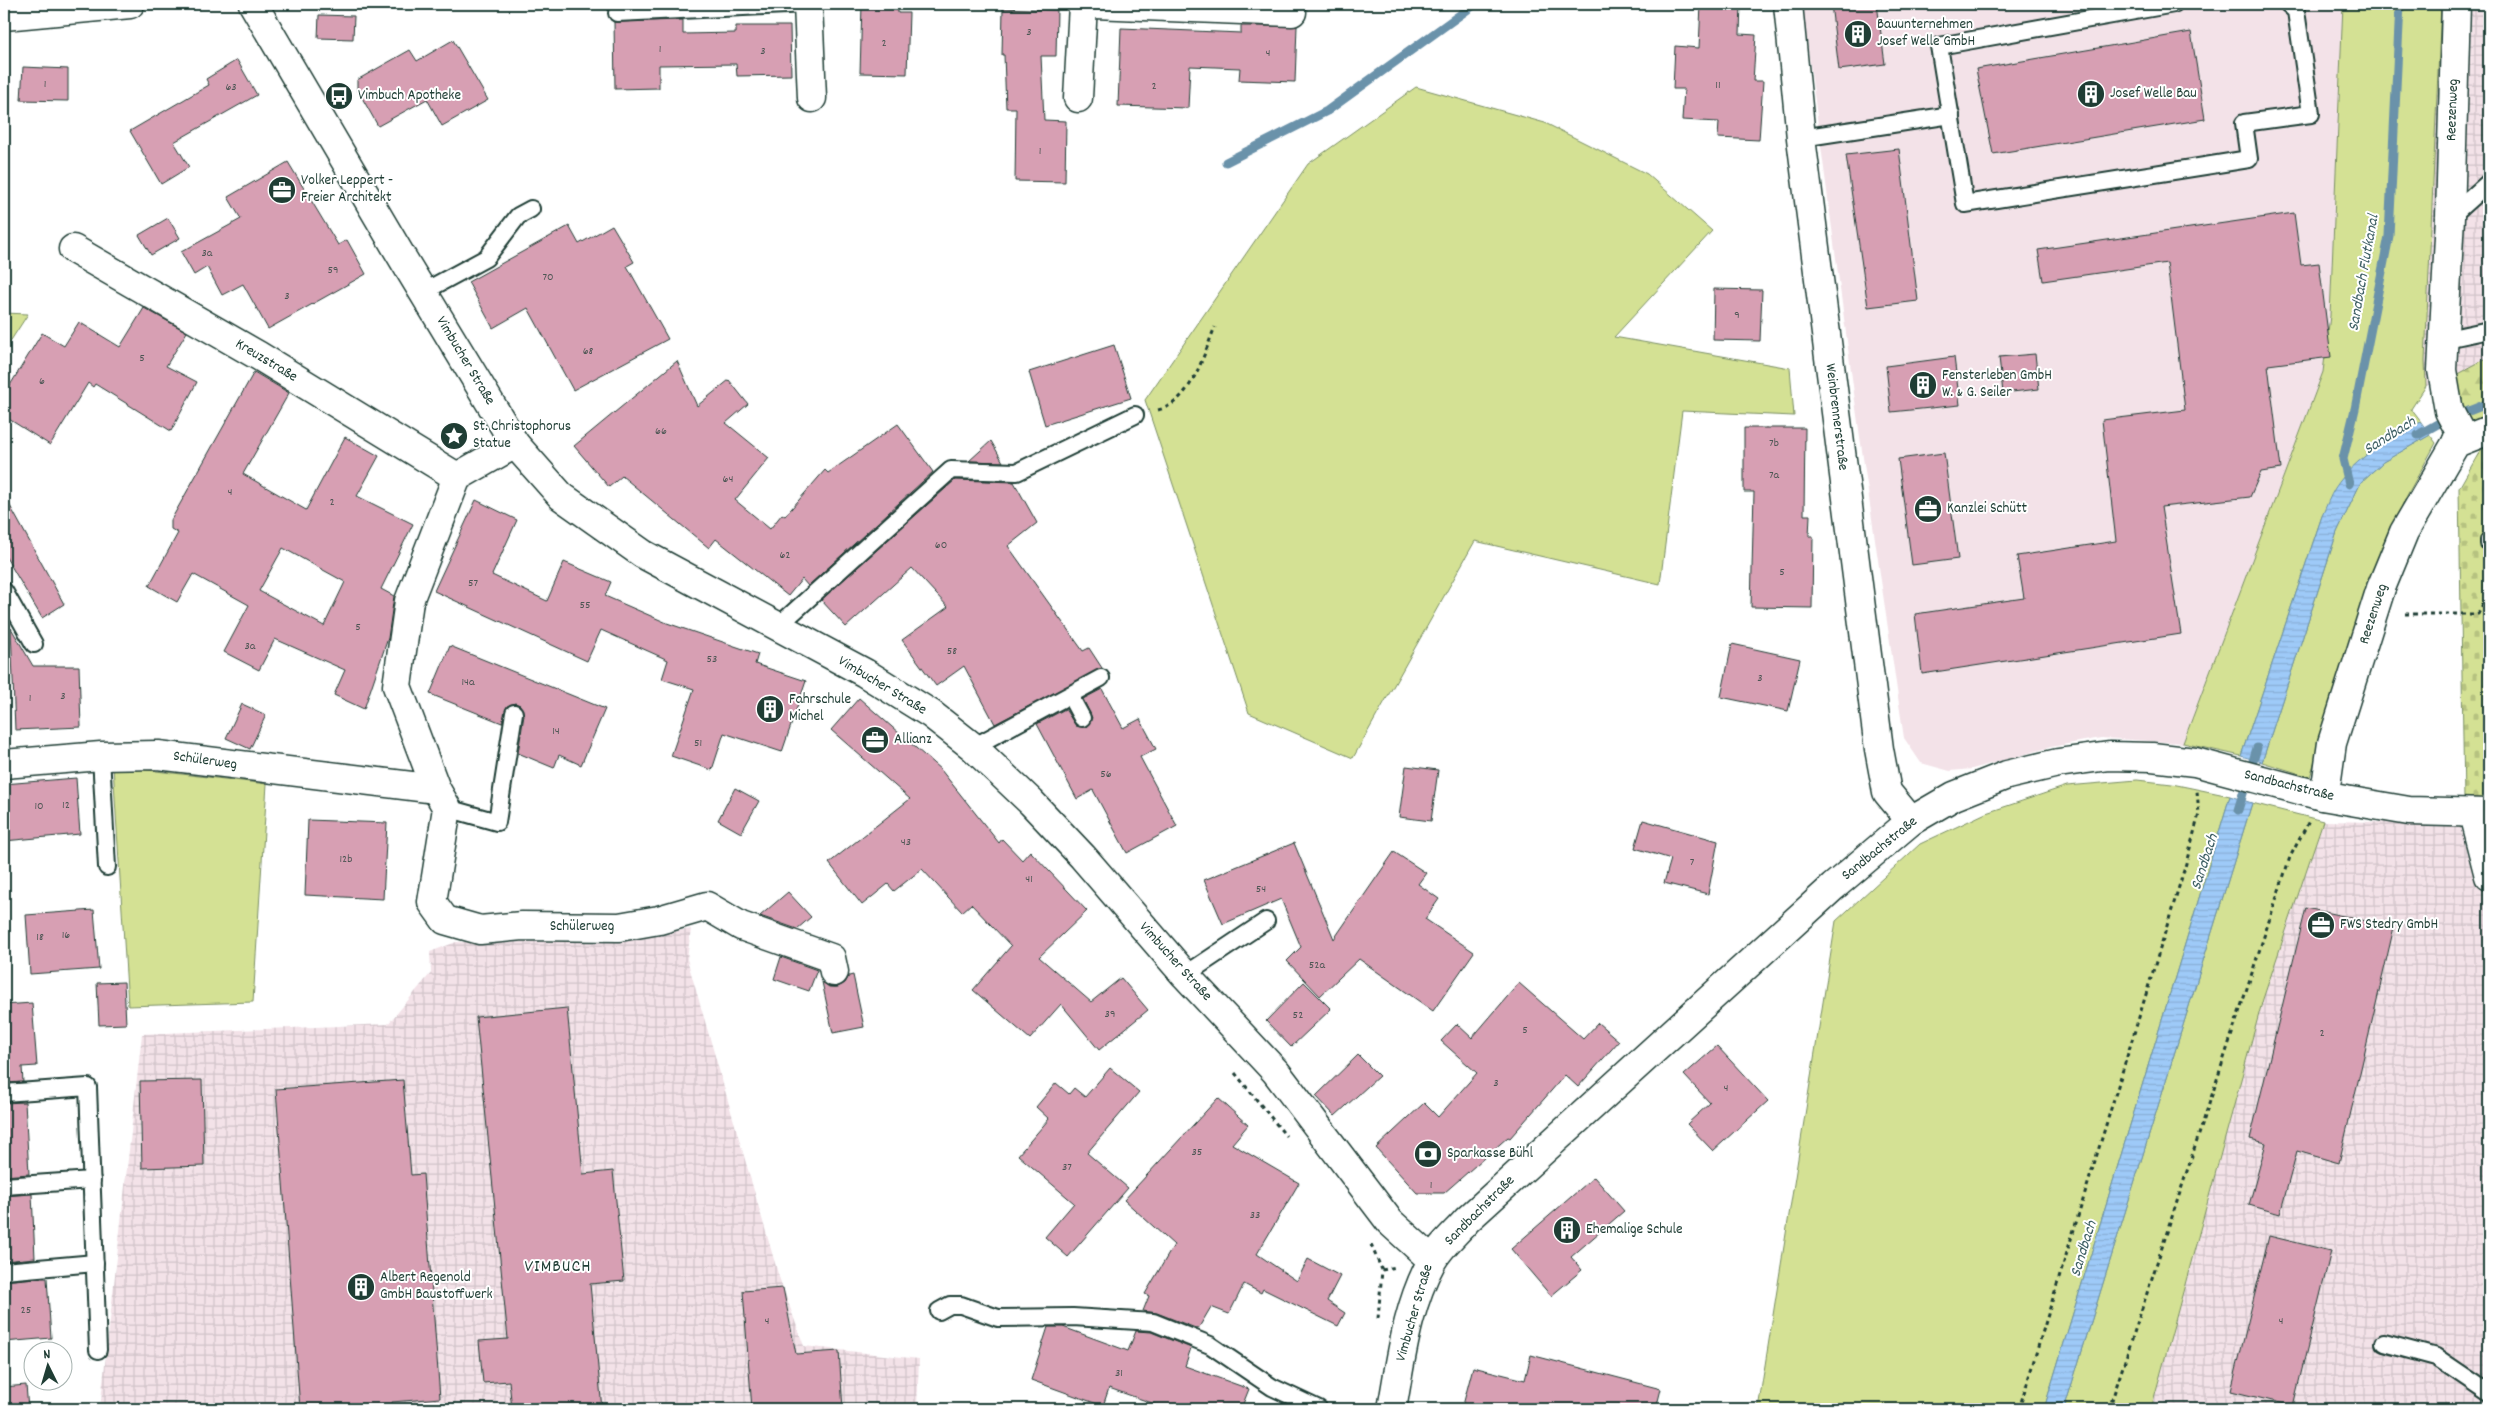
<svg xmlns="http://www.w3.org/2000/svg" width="2493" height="1413" font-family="Dekko,sans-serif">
	<defs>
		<pattern id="industrial-grid" width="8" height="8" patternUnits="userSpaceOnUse" patternTransform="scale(1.25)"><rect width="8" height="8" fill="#f3e2e8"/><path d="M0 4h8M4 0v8" fill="none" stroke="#d0c3c8"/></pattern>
		<pattern id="forest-firs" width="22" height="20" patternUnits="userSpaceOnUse" patternTransform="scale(1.25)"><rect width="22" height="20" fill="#d4e194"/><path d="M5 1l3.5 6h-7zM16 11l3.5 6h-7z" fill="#b6c280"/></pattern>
		<pattern id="cemetery-stones" width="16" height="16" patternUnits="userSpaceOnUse" patternTransform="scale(1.25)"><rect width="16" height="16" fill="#d4e194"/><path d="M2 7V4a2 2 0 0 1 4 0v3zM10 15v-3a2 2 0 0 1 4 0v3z" fill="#b6c280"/></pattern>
		<pattern id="water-rules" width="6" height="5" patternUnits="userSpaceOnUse" patternTransform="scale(1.25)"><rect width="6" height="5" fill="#9ecaf8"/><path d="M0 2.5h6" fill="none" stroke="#88aed5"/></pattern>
	</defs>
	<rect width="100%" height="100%" fill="#fff"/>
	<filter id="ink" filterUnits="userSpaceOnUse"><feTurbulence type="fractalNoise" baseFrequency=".02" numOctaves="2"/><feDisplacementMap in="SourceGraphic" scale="10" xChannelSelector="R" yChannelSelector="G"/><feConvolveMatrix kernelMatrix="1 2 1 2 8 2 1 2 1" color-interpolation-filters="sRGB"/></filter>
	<g filter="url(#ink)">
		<path fill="#f3e2e8" d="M1802 4H2343L2330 316 2323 372 2183 743 2101 738 2051 747 1972 769 1950 771 1921 763 1904 738 1858 423Z"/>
		<g fill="url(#industrial-grid)">
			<path d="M2441 4H2489V357L2450 378 2426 386 2425 361Z"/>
			<path d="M2323 821 2489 824V1409H2151L2263 999Z"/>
			<path d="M691 929 687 959 779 1277 804 1346 919 1359 917 1409H100L142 1034 388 1024 431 973 430 952 456 942 599 941Z"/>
		</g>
		<g fill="#d4e194" stroke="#7a8f64">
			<path d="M2343 4H2441L2425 361 2426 386 2411 409 2421 422 2376 447 2355 465 2322 516 2241 756 2183 743 2323 372 2330 316Z"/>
			<path d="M1416 87 1545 123 1647 174 1712 231 1614 337 1790 368 1794 416 1682 411 1660 584 1475 541 1353 758 1249 713 1145 400 1308 164Z"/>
			<path d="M4 313 28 314 4 351Z"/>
			<path d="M2430 435 2436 443 2404 501 2354 631 2310 777 2262 762 2337 532 2361 482 2383 462Z"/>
			<path d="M113 766 267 784 253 1002 128 1006Z"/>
			<path d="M2137 780 2172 784 2230 796 2044 1409H1758L1836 921 1920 844 1986 813 2067 786Z"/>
			<path d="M2252 803 2323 821 2263 999 2151 1409H2064Z"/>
		</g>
		<path fill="url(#forest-firs)" stroke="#7a8f64" d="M2489 357V416L2467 426 2450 378Z"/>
		<path fill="url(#cemetery-stones)" stroke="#7a8f64" d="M2489 444V798L2464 800 2459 488 2480 451Z"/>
		<g fill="url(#water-rules)" stroke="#6b92aa">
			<path d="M2421 422 2430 435 2383 462 2361 482 2337 532 2262 762 2241 756 2322 516C2326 507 2330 496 2335 488 2356 456 2389 440 2421 422Z"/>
			<path d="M2230 796 2252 803 2064 1409H2044Z"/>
		</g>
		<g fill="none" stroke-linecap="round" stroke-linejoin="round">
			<g stroke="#6b92aa" stroke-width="9">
				<path d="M1226 162 1327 111 1475 4"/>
				<path d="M2418 435 2441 422 2489 403"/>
				<path d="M2349 484 2343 459 2355 409 2389 236 2400 4"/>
				<path d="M2238 810 2257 748"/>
			</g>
		</g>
		<g fill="#d79fb3" stroke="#1f3d34" fill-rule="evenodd">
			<path d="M862 4H898V13H909L907 74 860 73Z"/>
			<path d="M1701 4H1741L1740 34 1756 35 1753 81H1763L1759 140 1718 138 1719 122 1682 120 1684 89H1673L1675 46 1699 48Z"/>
			<path d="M1831 4H1877L1885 64 1839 70Z"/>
			<path d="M1003 8 1057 10 1056 56H1041L1044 120 1066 121 1065 182 1015 181 1016 108H1006L1004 55H1002Z"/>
			<path d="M319 15 354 16 353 39 318 38Z"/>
			<path d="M683 20V34L736 33V26H790L791 75 737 76 736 64 659 65V88L615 89 614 22Z"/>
			<path d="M1241 26H1297L1295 82 1239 80 1240 68 1190 66 1188 108 1118 106 1121 28 1241 33Z"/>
			<path d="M2191 32 2205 119 1993 154 1976 69Z"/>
			<path d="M453 40 488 100 442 126 427 99 378 126 357 89V80L410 50 417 61Z"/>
			<path d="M237 60 257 95 174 142 189 167 161 184 130 131 209 85 206 79Z"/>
			<path d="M23 67 68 69V101L21 100Z"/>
			<path d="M1899 149 1918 301 1868 307 1846 155Z"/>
			<path d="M288 162 338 245 347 240 366 274 268 329 243 284 222 295 207 267 194 275 181 252 241 219 228 197Z"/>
			<path d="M2294 213 2301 265 2319 263 2331 357 2268 365 2281 469 2261 472 2250 497 2161 507 2181 634 1922 674 1915 614 2024 598 2017 556 2116 541 2102 420 2185 410 2167 263 2043 281 2038 250Z"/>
			<path d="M168 218 180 238 151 255 139 235Z"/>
			<path d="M612 225 634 262 627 266 668 339 573 390 528 308 493 328 468 282 569 226 579 244Z"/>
			<path d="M1714 289 1762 290 1760 341 1713 340Z"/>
			<path d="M144 308 187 332 166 366 197 382 171 431 95 384 93 387 88 383 50 445 4 416V395L42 333 64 346 79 322 120 347Z"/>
			<path d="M1114 345 1131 398 1045 425 1029 372Z"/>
			<path d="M2035 354 2039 389 2003 393 1999 357Z"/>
			<path d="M1954 357 1960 405 1891 412 1886 366Z"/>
			<path d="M677 361 697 406 729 380 748 404 726 423 769 458 735 500 770 529 782 514 785 516 825 470 828 473 898 424 933 472 808 586 802 579 788 596 716 539 709 548 622 476 609 487 574 446Z"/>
			<path d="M254 372 289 393 243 474 306 510 345 437 379 456 357 496 413 524 381 589 394 596 388 638 364 709 334 695 345 670 275 639 259 670 224 652 249 605 193 574 177 602 149 586 178 533 171 529V520ZM283 548 345 582 324 626 259 591Z"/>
			<path d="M1744 428H1805L1804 515H1810L1809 536H1813L1812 608 1751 607 1754 492H1744Z"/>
			<path d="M991 441 1003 462 969 461Z"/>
			<path d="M1944 453 1958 559 1912 565 1898 459Z"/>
			<path d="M955 480 1014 482 1037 523 1008 546 1083 651 1089 648 1102 668 995 724 964 666 936 686 902 640 948 607 912 568 846 627 821 600Z"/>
			<path d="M4 495 64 604 42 618 4 554Z"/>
			<path d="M476 500 517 520 492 575 547 601 564 562 611 582 605 596 667 623 758 654 755 664 806 681 782 752 724 733 712 770 671 756 694 689 662 679 668 660 601 630 587 661 434 591Z"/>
			<path d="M11 628 33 666H79L81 727 15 730Z"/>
			<path d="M1732 644 1800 659 1788 711 1721 697Z"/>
			<path d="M450 646 605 709 581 765 559 755 554 768 518 753 524 715 520 705 515 703 507 706 502 723 430 694Z"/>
			<path d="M1102 689 1123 728 1140 719 1156 749 1140 757 1177 826 1127 853 1093 790 1077 799 1037 724 1065 709 1076 726 1086 727 1092 718 1083 699Z"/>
			<path d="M859 698 941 770 999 843 1002 839 1022 860 1030 851 1087 911 1039 957 1091 1002 1121 978 1148 1010 1099 1050 1061 1004 1030 1039 973 990 1011 946 971 904 962 912 922 869 894 891 888 884 862 905 829 863 910 799 831 730Z"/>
			<path d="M242 704 266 715 250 749 226 738Z"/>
			<path d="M1406 766 1438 770 1431 821 1399 817Z"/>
			<path d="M76 778 80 834 4 841V784Z"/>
			<path d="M735 788 759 801 741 833 718 820Z"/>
			<path d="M308 820 387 823 383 899 305 895Z"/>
			<path d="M1643 820 1718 841 1708 894 1664 883 1671 859 1635 848Z"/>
			<path d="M1294 843 1334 939 1394 852 1426 873 1418 884 1439 899 1425 919 1474 952 1433 1011 1359 959 1320 996 1287 961 1301 947 1281 899 1223 924 1204 880Z"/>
			<path d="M788 892 811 917 797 929 760 916Z"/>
			<path d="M2306 908 2394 927 2339 1163 2297 1151 2280 1214 2249 1205 2266 1143 2250 1139Z"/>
			<path d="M94 910 99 969 30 974 26 915Z"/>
			<path d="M781 957 817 970 809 991 774 979Z"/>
			<path d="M853 975 864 1027 833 1033 822 982 829 987H838L845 983 849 976Z"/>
			<path d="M124 982 126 1024 99 1025 97 983Z"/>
			<path d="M1304 982 1331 1009 1291 1047 1266 1021Z"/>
			<path d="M1519 983 1583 1039 1598 1023 1619 1041 1578 1087 1565 1075 1510 1138 1508 1137 1444 1193H1417L1376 1148 1424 1103 1438 1117 1477 1073 1441 1041 1457 1024 1472 1038Z"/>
			<path d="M32 1003 37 1066 22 1067 23 1082 4 1083V1005Z"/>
			<path d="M567 1008 583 1174 613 1171 624 1281 590 1284 602 1409H512L509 1381 483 1383 479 1341 508 1339 476 1017Z"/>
			<path d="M1717 1046 1768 1101 1713 1151 1687 1124 1710 1103 1684 1075Z"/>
			<path d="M1358 1055 1379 1076 1335 1116 1316 1096Z"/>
			<path d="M1110 1068 1139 1092 1087 1153 1128 1188 1068 1257 1045 1237 1074 1203 1018 1155 1049 1119 1036 1107 1056 1083 1069 1094 1074 1088 1085 1097Z"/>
			<path d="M202 1080 204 1166 142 1168 140 1081Z"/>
			<path d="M403 1080 411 1175 423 1174 440 1398 392 1402 393 1409H300L276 1089Z"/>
			<path d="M1218 1098 1248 1125 1232 1144 1299 1183 1257 1254 1297 1281 1308 1259 1340 1276 1327 1301 1345 1313 1338 1326 1263 1289 1261 1293 1244 1284 1229 1314 1211 1307 1198 1329 1157 1313 1143 1311 1149 1296 1145 1294 1174 1245 1124 1200Z"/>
			<path d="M25 1102 29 1174 4 1176V1103Z"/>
			<path d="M1594 1177 1624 1211 1571 1257 1582 1270 1551 1296 1511 1249Z"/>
			<path d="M32 1194 35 1258 4 1261V1196Z"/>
			<path d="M2269 1236 2331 1251 2293 1406 2231 1391Z"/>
			<path d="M36 1278H47L51 1338 4 1342V1281Z"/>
			<path d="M783 1288 796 1354 839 1351 843 1409H752L743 1291Z"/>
			<path d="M1048 1327H1063L1128 1351 1136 1331 1151 1332 1191 1348 1185 1366 1249 1389 1241 1409H1169L1109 1388 1103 1406 1031 1380Z"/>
			<path d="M1531 1355 1661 1389 1656 1409H1462L1473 1367 1525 1380Z"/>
			<path d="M26 1385 28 1409H4V1387Z"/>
		</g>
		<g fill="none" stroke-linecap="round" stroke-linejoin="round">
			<defs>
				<g id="lane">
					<path d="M2174 4 1939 46 1965 204 2249 159 2244 123 2311 114 2296 11 2288 4"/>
					<path d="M617 13 808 4"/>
					<path d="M1801 138 1951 115"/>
					<path d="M2450 217 2489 182"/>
					<path d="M423 292 486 258 518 216 531 209"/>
					<path d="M2442 340 2489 330"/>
					<path d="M2489 540V544"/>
					<path d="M4 591 34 644"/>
					<path d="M777 627 951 470 1017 472 1135 415"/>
					<path d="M1070 696 1082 718"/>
					<path d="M973 747 1101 678"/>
					<path d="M101 756 107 867"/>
					<path d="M447 808 497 822 514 713"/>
					<path d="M1185 975 1266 921"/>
					<path d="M4 1093 88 1087 98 1350"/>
					<path d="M4 1186 92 1180"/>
					<path d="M4 1271 95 1263"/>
					<path d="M939 1311 950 1305H961L998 1318 1073 1317 1153 1322 1210 1345 1272 1387 1319 1409"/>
					<path d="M2384 1343 2436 1357 2489 1393"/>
				</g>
				<g id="street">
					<path d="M253 4 403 259 515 444 561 496 643 554 865 673 931 714 973 747 1031 802 1083 857 1185 975 1276 1072 1390 1222 1432 1260"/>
					<path d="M808 4 812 98"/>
					<path d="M1094 4 1292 12"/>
					<path d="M1788 4 1801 138 1879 749 1887 792 1911 821"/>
					<path d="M2456 4 2450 217 2442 370 2449 411 2460 432 2456 443"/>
					<path d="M4 16 130 4"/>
					<path d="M1078 98 1083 4"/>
					<path d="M73 249 259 356 457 477"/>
					<path d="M4 764 101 756 158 755 436 789 397 686 409 601 457 477 515 444"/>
					<path d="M436 789 447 808 432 902 445 920 480 930 522 926 619 927 659 920 707 906 741 926 831 958 834 972"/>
					<path d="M2322 796 2327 779 2332 743 2381 588 2404 532 2456 443 2489 430"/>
					<path d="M2473 814 2489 876"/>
				</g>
				<path id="secondary" d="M1392 1409C1401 1359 1407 1306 1432 1261 1440 1246 1456 1233 1467 1220L1833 887 1911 821 1954 796 2007 775 2058 763 2109 756 2152 757 2195 762 2322 796 2409 811 2489 813"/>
			</defs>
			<use href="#lane" stroke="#1f3d34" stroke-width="20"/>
			<use href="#street" stroke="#1f3d34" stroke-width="31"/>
			<use href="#secondary" stroke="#1f3d34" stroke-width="31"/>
			<g stroke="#1f3d34" stroke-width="3" stroke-dasharray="4 4" stroke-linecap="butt">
				<path d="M1158 410C1192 402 1203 355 1215 327"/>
				<path d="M2405 614H2478L2489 594"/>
				<path d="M1235 1073 1286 1136"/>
				<path d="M1371 1245 1382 1270 1378 1319"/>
				<path d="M1382 1270 1396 1267"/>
				<path d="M2019 1409 2185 867 2199 814 2197 791"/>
				<path d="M2109 1409 2290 857 2309 821"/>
			</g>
			<use href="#lane" stroke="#fff" stroke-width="16"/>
			<use href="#street" stroke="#fff" stroke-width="28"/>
			<use href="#secondary" stroke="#fff" stroke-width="28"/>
		</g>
	</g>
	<defs>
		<symbol id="building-disc" viewBox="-11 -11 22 22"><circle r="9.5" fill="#1f3d34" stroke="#fff"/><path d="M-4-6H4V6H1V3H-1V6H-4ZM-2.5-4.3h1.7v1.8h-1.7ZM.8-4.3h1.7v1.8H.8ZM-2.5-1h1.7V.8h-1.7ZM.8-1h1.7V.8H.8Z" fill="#fff"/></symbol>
		<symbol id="bus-disc" viewBox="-11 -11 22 22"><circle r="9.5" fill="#1f3d34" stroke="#fff"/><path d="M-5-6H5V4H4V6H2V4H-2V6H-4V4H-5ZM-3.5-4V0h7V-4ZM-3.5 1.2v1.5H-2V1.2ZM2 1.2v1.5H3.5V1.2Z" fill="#fff"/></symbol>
		<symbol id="office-disc" viewBox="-11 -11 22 22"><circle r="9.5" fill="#1f3d34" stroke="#fff"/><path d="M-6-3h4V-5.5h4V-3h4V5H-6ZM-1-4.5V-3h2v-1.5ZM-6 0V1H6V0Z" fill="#fff"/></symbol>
		<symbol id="sight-disc" viewBox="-11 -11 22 22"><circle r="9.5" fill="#1f3d34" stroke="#fff"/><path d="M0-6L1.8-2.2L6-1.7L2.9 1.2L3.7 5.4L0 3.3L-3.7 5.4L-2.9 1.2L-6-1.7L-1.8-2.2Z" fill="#fff"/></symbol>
		<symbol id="bank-disc" viewBox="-11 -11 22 22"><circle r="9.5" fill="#1f3d34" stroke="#fff"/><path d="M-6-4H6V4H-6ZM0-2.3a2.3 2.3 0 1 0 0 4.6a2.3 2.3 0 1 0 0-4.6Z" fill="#fff"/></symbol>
	</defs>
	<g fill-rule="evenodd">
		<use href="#building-disc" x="1842" y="18" width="32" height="32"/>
		<use href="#building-disc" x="2075" y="78" width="32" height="32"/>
		<use href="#bus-disc" x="323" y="80" width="32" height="32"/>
		<use href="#office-disc" x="266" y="174" width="32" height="32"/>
		<use href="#building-disc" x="1907" y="369" width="32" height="32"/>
		<use href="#sight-disc" x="438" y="420" width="32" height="32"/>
		<use href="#office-disc" x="1912" y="493" width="32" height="32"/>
		<use href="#building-disc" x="754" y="693" width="32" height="32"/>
		<use href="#office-disc" x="859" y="724" width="32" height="32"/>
		<use href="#office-disc" x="2305" y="909" width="32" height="32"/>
		<use href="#bank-disc" x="1412" y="1138" width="32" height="32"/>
		<use href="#building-disc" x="1551" y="1214" width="32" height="32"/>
		<use href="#building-disc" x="345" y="1271" width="32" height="32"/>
	</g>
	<g text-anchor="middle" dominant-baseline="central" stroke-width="4" stroke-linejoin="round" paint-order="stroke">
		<g font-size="12" fill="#4d5654">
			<text x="1029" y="32">3</text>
			<text x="884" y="43">2</text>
			<text x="660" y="49">1</text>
			<text x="763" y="51">3</text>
			<text x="1268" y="53">4</text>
			<text x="45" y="84">1</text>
			<text x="1718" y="85">11</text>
			<text x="1154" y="86">2</text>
			<text x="231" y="87">63</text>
			<text x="1040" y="151">1</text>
			<text x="207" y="253">3a</text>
			<text x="333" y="270">59</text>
			<text x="548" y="277">70</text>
			<text x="287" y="296">3</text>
			<text x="1737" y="315">9</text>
			<text x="588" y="351">68</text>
			<text x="142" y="358">5</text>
			<text x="42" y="381">6</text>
			<text x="661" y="431">66</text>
			<text x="1774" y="443">7b</text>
			<text x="1774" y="475">7a</text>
			<text x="728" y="479">64</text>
			<text x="230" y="492">4</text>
			<text x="332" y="502">2</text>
			<text x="941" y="545">60</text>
			<text x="785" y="555">62</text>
			<text x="1782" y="572">5</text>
			<text x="473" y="583">57</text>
			<text x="585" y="605">55</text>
			<text x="358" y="627">5</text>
			<text x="250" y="646">3a</text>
			<text x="952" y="651">58</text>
			<text x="712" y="659">53</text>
			<text x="1760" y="678">3</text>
			<text x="468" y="682">14a</text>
			<text x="63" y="696">3</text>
			<text x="30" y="698">1</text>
			<text x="556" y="731">14</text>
			<text x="698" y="743">51</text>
			<text x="1106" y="774">56</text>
			<text x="66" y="805">12</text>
			<text x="39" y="806">10</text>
			<text x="906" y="842">43</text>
			<text x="346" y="859">12b</text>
			<text x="1692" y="862">7</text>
			<text x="1029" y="879">41</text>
			<text x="1261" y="889">54</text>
			<text x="66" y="935">16</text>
			<text x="40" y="937">18</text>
			<text x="1317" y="965">52a</text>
			<text x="1110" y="1014">39</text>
			<text x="1298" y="1015">52</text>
			<text x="1525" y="1030">5</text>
			<text x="2322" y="1033">2</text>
			<text x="1496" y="1083">3</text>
			<text x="1726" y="1088">4</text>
			<text x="1197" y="1152">35</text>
			<text x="1067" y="1167">37</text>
			<text x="1431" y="1185">1</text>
			<text x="1255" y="1215">33</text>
			<text x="26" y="1310">25</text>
			<text x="767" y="1321">4</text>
			<text x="2281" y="1321">4</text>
			<text x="1119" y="1373">31</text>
		</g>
		<g font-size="15" fill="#1f3d34" stroke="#fff" text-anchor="start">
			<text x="1877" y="25">Bauunternehmen<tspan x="1877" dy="17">Josef Welle GmbH</tspan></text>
			<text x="2110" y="94">Josef Welle Bau</text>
			<text x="358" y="96">Vimbuch Apotheke</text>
			<text x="301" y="181">Volker Leppert -<tspan x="301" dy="17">Freier Architekt</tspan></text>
			<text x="1942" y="376">Fensterleben GmbH<tspan x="1942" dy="17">W. &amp; G. Seiler</tspan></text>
			<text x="473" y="427">St. Christophorus<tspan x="473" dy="17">Statue</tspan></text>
			<text x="1947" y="509">Kanzlei Schütt</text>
			<text x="789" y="700">Fahrschule<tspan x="789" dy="17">Michel</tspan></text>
			<text x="894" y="740">Allianz</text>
			<text x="2340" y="925">FWS Stedry GmbH</text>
			<text x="1447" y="1154">Sparkasse Bühl</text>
			<text x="1586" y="1230">Ehemalige Schule</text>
			<text x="380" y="1278">Albert Regenold<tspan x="380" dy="17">GmbH Baustoffwerk</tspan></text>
		</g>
		<g font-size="15" fill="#1f3d34" stroke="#fff">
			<text transform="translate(2453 110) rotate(-88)">Reezenweg</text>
			<text transform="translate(266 361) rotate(31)">Kreuzstraße</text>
			<text transform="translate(465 361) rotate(59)">Vimbucher Straße</text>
			<text transform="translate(1836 417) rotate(83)">Weinbrennerstraße</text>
			<text transform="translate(2374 614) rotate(-72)">Reezenweg</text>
			<text transform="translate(882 686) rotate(31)">Vimbucher Straße</text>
			<text transform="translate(205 761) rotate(8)">Schülerweg</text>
			<text transform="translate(2289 786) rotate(14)">Sandbachstraße</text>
			<text transform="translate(1880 849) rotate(-39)">Sandbachstraße</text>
			<text x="582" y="927">Schülerweg</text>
			<text transform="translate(1175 962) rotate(48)">Vimbucher Straße</text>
			<text transform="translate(1480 1211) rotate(-45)">Sandbachstraße</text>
			<text transform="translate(1415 1313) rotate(-74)">Vimbucher Straße</text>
		</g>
		<g font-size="16" font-style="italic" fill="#3f6065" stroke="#fff">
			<text transform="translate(2364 273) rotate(-80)">Sandbach Flutkanal</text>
			<text transform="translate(2390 436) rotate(-32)">Sandbach</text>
			<text transform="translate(2205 862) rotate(-72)">Sandbach</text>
			<text transform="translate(2084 1249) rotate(-73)">Sandbach</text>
		</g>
		<g font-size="18" letter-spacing="1" fill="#1f3d34" stroke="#fff">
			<text x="558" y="1267">VIMBUCH</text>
		</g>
	</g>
	<rect width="2493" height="1413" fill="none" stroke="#fff" stroke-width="20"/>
	<rect x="10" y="10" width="2473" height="1393" fill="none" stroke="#1f3d34" stroke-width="2" filter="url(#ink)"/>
	<g transform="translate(48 1366) rotate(355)"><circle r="24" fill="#ffffff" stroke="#a5b1ae"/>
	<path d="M0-4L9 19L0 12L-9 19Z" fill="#1f3d34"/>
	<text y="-8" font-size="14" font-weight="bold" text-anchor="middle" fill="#1f3d34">N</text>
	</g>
</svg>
